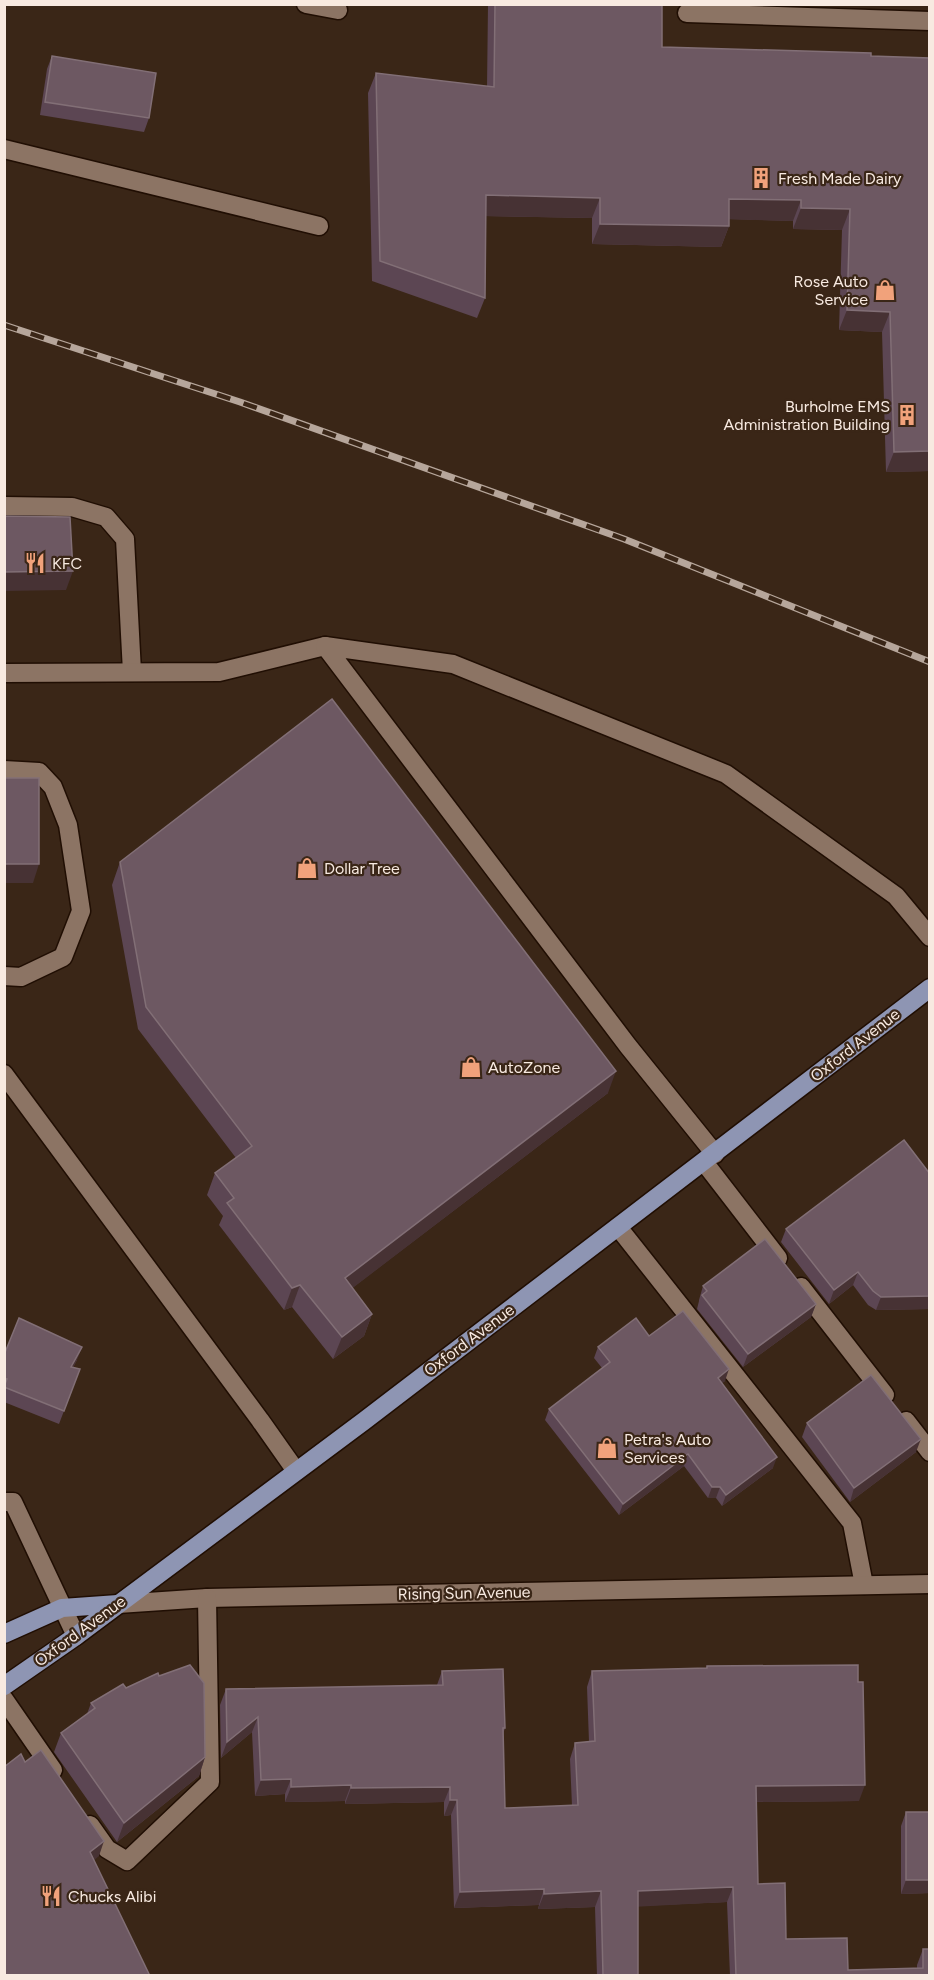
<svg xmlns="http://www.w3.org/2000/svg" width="934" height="1980" font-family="Figtree,sans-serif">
	<rect width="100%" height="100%" fill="#3a2617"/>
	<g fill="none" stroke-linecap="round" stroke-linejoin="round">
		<defs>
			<g id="minor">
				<path d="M306 4 338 10"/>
				<path d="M687 13 930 21"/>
				<path d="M4 149 319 226"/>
				<path d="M4 506 72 507 106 517 125 539 132 672"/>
				<path d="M4 673 219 672 325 646"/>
				<path d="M4 770 39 772 53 787 68 825 81 911 63 957 21 977 4 976"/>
				<path d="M4 1074 260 1420 296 1471"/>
				<path d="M715 1154 628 1046 325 646 453 664 726 774 896 896 930 937"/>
				<path d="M704 1162 778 1258"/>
				<path d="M618 1227 852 1523 864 1585"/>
				<path d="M801 1287 885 1395"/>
				<path d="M906 1421 930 1452"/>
				<path d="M4 1502H13L76 1636"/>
				<path d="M118 1604 207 1598 930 1584"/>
				<path d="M4 1699 53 1770"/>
				<path d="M90 1825 107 1849 127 1861 210 1782 207 1598"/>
			</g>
			<g id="major">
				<path d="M4 1634 62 1608 118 1604"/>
				<path d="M4 1686 76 1636 364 1421 930 988"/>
			</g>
		</defs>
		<use href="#minor" stroke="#200e03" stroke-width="21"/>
		<use href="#major" stroke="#200e03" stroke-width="21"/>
		<use href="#minor" stroke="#8c7464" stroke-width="18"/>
		<use href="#major" stroke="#8e95b3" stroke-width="18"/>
		<defs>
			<path id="rail" d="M4 325 240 402 624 539 930 662"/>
		</defs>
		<use href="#rail" stroke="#b6a69b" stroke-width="7"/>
		<use href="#rail" stroke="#3a2617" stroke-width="4.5" stroke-dasharray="14" stroke-linecap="butt"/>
	</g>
	<g fill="#5c4653">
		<path d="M488 4H662V47L871 56 930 471 886 472 882 332 839 330 842 230 793 229V221L729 219V226L721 247 592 244V218L486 216 485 298 477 318 372 281 368 93 376 73 487 87Z"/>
		<path d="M52 56 149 118 144 132 40 115 47 69Z"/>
		<path d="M120 862 608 1093 352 1288 372 1314 364 1336 333 1359 292 1307 284 1310 219 1225 223 1216 207 1195 215 1173 236 1158 138 1029 112 885Z"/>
		<path d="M930 1174V1309L876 1310 868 1305 853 1285 829 1304 781 1242 786 1229Z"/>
		<path d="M703 1286 816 1304 811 1317 743 1367 697 1309 699 1301V1300Z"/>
		<path d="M649 1336 725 1381 722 1383 773 1468 722 1506 716 1498H708L684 1466 619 1515 545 1420 549 1409 602 1368 594 1358 598 1347Z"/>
		<path d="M4 1355 77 1360 73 1367 80 1369 59 1424 4 1402Z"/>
		<path d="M807 1423 916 1452 850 1502 802 1437Z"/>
		<path d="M707 1666 859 1801 756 1802 758 1884 786 1939 848 1970 917 1968V1965L923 1949 930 1976H730L727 1902 638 1906V1976H597L595 1907 538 1909 539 1905 454 1908 451 1815 444 1816V1802L345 1804V1801L285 1802V1794L255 1796 252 1732 221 1758 220 1705 226 1689 437 1685 442 1671 505 1728 503 1734 505 1808 572 1806 570 1759 575 1743 589 1742 587 1687 592 1671 706 1668Z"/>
		<path d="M126 1688 205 1757 199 1776 117 1842 54 1752 61 1733 87 1714 91 1703Z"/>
		<path d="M906 1812H930V1893L901 1894V1826Z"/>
	</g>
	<g fill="#473234">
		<path d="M486 195 600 198 592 218 479 216Z"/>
		<path d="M729 199 801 200 793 221 722 219Z"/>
		<path d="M801 208 850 209 842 230 793 229Z"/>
		<path d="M600 224 729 226 721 247 592 244Z"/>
		<path d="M847 310 890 312 882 332 839 330Z"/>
		<path d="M930 451V471L886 472 894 452Z"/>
		<path d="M73 571 66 590 4 591V572Z"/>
		<path d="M4 864H39L33 883H4Z"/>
		<path d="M616 1071 608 1093 337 1300 345 1278Z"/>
		<path d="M858 1272 853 1285 829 1304 834 1290Z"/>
		<path d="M300 1285 292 1307 284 1310 292 1288Z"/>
		<path d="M930 1296V1309L876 1310 881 1297Z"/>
		<path d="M816 1304 811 1317 743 1367 748 1354Z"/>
		<path d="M372 1314 364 1336 333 1359 342 1337Z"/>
		<path d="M82 1347 77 1360 67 1381 71 1367Z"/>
		<path d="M729 1369 725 1381 714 1389 718 1378Z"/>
		<path d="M921 1439 916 1452 850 1502 854 1488Z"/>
		<path d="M688 1454 684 1466 619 1515 623 1504Z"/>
		<path d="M777 1457 773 1468 722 1506 726 1495Z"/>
		<path d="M712 1487H720L716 1498H708Z"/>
		<path d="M258 1717 252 1732 221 1758 227 1742Z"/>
		<path d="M205 1757 199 1776 117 1842 124 1823Z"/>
		<path d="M291 1779 285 1794 255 1796 261 1780Z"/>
		<path d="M351 1785 345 1801 285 1802 291 1787Z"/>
		<path d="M865 1785 859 1801 750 1802 756 1786Z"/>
		<path d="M450 1787 444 1802 345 1804 351 1788Z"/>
		<path d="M450 1800H457L451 1815 444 1816Z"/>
		<path d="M104 1841 99 1856 85 1868 90 1852Z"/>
		<path d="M906 1880H930V1893L901 1894Z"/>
		<path d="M733 1887 727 1902 632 1907 638 1891Z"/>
		<path d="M544 1889 539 1905 454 1908 460 1892Z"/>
		<path d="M601 1891 595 1907 538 1909 544 1894Z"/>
	</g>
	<g fill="#6d5862" stroke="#826f76" stroke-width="1.5">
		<path d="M495 4H662V47L871 53V56L930 58V451L894 452 890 312 847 310 850 209 801 208V200L729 199V226L600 224V198L486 195 485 298 380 261 376 73 494 87Z"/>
		<path d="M52 56 156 73 149 118 45 102Z"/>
		<path d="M4 516 70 517 73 571 4 572Z"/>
		<path d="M332 699 616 1071 345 1278 372 1314 342 1337 300 1285 292 1288 227 1203 234 1198 215 1173 252 1146 146 1007 120 862Z"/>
		<rect x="4" y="778" width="35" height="86"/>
		<path d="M904 1140 930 1174V1296L881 1297 873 1291 858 1272 834 1290 786 1229Z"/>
		<path d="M765 1239 816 1304 748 1354 702 1295 707 1291 703 1286Z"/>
		<path d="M683 1311 729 1369 718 1378 777 1457 726 1495 720 1487H712L688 1454 623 1504 549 1409 610 1362 598 1347 636 1318 649 1336Z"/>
		<path d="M19 1318 82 1347 71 1367 80 1369 64 1411 4 1387 7 1379 4 1378V1355Z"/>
		<path d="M871 1375 921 1439 854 1488 807 1423Z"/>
		<path d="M190 1665 204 1683 205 1757 124 1823 61 1733 95 1708 91 1703 123 1684 126 1688 158 1673 159 1676Z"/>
		<path d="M858 1665V1682H863L865 1785 756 1786 758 1884 785 1883 786 1939 847 1938 848 1970 923 1968V1949H930V1976H736L733 1887 638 1891V1976H603L601 1891 544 1894V1889L460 1892 457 1800H450V1787L351 1788V1785L291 1787V1779L261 1780 258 1717 227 1742 226 1689 443 1685 442 1671 503 1669 505 1728H503L505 1808 578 1805 575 1743 595 1741 592 1671 707 1668V1666Z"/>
		<path d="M41 1750 104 1841 90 1852 150 1976H4V1767L21 1754 25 1762Z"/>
		<rect x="906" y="1812" width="24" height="68"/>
	</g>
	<defs>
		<symbol id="building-bare" viewBox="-9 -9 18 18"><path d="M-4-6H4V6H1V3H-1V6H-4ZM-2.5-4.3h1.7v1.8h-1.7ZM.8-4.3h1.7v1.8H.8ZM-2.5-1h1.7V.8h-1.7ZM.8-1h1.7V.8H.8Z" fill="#f1a27b" stroke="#3a2617" stroke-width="2.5" paint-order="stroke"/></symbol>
		<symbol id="shop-bare" viewBox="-9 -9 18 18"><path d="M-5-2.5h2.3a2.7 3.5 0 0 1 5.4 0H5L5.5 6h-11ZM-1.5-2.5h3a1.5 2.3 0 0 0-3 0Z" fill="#f1a27b" stroke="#3a2617" stroke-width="2.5" paint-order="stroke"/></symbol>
		<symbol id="restaurant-bare" viewBox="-9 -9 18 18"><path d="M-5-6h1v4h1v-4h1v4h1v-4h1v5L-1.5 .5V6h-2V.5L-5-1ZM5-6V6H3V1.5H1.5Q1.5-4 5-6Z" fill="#f1a27b" stroke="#3a2617" stroke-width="2.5" paint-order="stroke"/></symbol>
	</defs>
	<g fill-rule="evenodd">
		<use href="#building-bare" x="746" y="163" width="30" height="30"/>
		<use href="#shop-bare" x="870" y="275" width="30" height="30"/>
		<use href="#building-bare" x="892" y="400" width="30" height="30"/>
		<use href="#restaurant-bare" x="20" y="548" width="30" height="30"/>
		<use href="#shop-bare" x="292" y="853" width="30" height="30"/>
		<use href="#shop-bare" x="456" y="1052" width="30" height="30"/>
		<use href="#shop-bare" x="592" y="1433" width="30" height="30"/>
		<use href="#restaurant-bare" x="36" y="1881" width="30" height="30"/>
	</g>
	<g text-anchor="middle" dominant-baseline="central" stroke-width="4.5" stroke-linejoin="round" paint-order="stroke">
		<g font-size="16" fill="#f8eae1" stroke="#3a2617" text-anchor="start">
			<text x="778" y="178">Fresh Made Dairy</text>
			<text x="868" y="281" text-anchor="end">Rose Auto<tspan x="868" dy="18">Service</tspan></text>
			<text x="890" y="406" text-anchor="end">Burholme EMS<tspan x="890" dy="18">Administration Building</tspan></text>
			<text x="52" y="563">KFC</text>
			<text x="324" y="868">Dollar Tree</text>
			<text x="488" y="1067">AutoZone</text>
			<text x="624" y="1439">Petra's Auto<tspan x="624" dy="18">Services</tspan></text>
			<text x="68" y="1896">Chucks Alibi</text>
		</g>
		<g font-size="16" fill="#f8eae1" stroke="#3a2617">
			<text transform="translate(855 1045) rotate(-38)">Oxford Avenue</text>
			<text transform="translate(469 1340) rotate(-37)">Oxford Avenue</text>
			<text transform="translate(464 1593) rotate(-1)">Rising Sun Avenue</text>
			<text transform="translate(80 1631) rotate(-36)">Oxford Avenue</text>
		</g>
	</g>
	<rect width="934" height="1980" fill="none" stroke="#f8eae1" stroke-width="12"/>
</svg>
